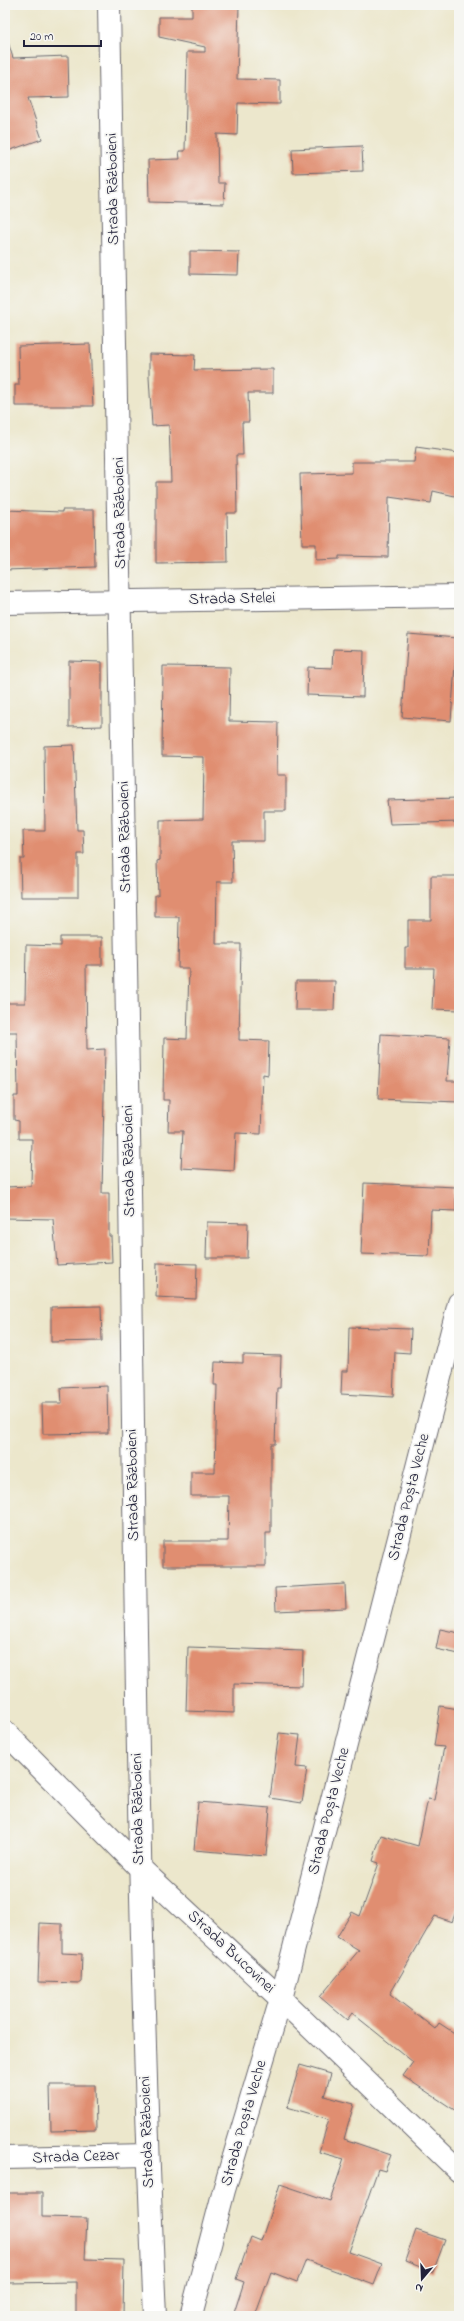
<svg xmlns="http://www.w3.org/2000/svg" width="464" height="2321" font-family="'Indie Flower',sans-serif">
	<rect width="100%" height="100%" fill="#f6f6f2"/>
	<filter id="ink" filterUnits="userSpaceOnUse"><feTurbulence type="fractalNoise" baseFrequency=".025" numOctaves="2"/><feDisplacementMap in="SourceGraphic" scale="8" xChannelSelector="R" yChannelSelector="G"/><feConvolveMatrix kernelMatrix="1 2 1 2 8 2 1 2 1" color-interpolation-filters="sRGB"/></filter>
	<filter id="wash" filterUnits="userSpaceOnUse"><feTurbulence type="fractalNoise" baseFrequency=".012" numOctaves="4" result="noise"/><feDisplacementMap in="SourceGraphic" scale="16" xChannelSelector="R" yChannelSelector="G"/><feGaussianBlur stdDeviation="0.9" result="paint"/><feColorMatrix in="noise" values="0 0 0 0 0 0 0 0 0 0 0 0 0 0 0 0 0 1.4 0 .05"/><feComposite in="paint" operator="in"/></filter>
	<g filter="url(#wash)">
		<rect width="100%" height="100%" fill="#ece7cc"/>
		<g id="blocks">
			<g fill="#e08e71">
				<path d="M192 5H239L237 79 280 80V104L238 103 237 135 217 134 218 183H225L224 204 149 202 148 160 180 159 179 151H185L187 52H205V47L159 37V17H192Z"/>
				<path d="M8 42 13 58 68 56 69 97 28 98 42 139 5 152V43Z"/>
				<path d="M362 146 363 171 293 173 292 149Z"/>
				<path d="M190 251 239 252 238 275 190 274Z"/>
				<path d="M90 344 93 406H15V385H19L18 346Z"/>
				<path d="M149 354 195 355 194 370 273 369V393H248L249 422H242L243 455H236L237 513H227L228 562 156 563V482H171L169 425 152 426 149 377Z"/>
				<path d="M416 447 459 453V497L433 491 431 503 389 497 388 557 339 556V559L316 560V544H302L300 474 352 473V462H414Z"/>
				<path d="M5 510 62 512V510H94L95 567 5 570Z"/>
				<path d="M408 634 457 638 451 721 402 717Z"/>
				<path d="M333 649 364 650 363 697 307 695 308 667 332 668Z"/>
				<path d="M69 661 102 662V726L69 727Z"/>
				<path d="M163 666 230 667 229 721 278 722 277 775H286V811H264V841H232L233 882H217L216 944H241L239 1040 269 1041 268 1075 263 1074 261 1134 236 1133 234 1171 181 1168 183 1131H168L169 1100H163L164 1038 187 1039 189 968H178L179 917H155V895H158L157 861 160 860V820L203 819 204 757 162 756Z"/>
				<path d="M74 745 77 830H83L84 854H78V897H21L20 859H24L23 831H45L44 746Z"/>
				<path d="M459 798V822L390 824 387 800Z"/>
				<path d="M431 876H459V1010L432 1009 434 968H405V948H408V920H431Z"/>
				<path d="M60 937H102V965H86L87 1050 105 1049 102 1193H109V1236H111L112 1262 57 1265 53 1219 5 1218V1187L31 1186 32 1139H19V1121L14 1120V1096H18L17 1032H5V1003H25L26 945 60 946Z"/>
				<path d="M296 981H335L334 1010H295Z"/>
				<path d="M381 1034 450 1038 447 1081H459V1102L378 1099Z"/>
				<path d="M364 1183 456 1187V1211L431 1210 429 1256 361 1254Z"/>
				<path d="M207 1222 248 1223 247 1258H206Z"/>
				<path d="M157 1263 197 1264 196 1299 156 1297Z"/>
				<path d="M101 1306 102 1341 51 1342V1307Z"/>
				<path d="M349 1327 411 1329 410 1353 395 1352 393 1397 341 1394 342 1371H348Z"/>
				<path d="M243 1355 281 1356 280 1388H277L275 1444H271V1533H266V1566H163V1541H228L229 1496H191V1472H215L217 1385H214L215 1362 243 1363Z"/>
				<path d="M107 1386 108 1433 43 1434 42 1403H62L61 1388Z"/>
				<path d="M345 1584 346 1608 276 1611 275 1588Z"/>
				<path d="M440 1629 459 1633V1654L436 1649Z"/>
				<path d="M188 1647 303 1651 302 1686 234 1684V1713L186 1711Z"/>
				<path d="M440 1706 459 1709V1903L452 1922 435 1916 390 1994 435 2029 439 2023 459 2036V2113L403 2076 413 2062 352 2013 347 2020 320 1997 359 1950 337 1937 352 1912 360 1916 379 1863 373 1861 381 1835 418 1846 428 1799 434 1800 444 1747 434 1746Z"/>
				<path d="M279 1733 300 1735 296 1767 307 1768 302 1803 270 1798Z"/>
				<path d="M198 1802 270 1808 266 1856 194 1850Z"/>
				<path d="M40 1923 62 1924V1953L82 1954 81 1983 38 1982Z"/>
				<path d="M300 2065 331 2074 324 2096 354 2104 344 2139 391 2155 385 2171 378 2169 349 2252 382 2264 374 2285 306 2260 297 2282 271 2272 255 2316H233L244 2282 236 2279 251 2237 261 2241 280 2184 330 2201 344 2159 319 2152 329 2119 287 2107Z"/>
				<path d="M50 2085H95L96 2130 51 2131Z"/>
				<path d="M5 2193H42V2217L87 2218 85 2259 124 2260 123 2316H76V2282L8 2283Z"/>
				<path d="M416 2230 445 2240 433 2272 405 2261Z"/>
			</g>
		</g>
	</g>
	<g filter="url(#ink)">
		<use href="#blocks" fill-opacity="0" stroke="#69676e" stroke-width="1"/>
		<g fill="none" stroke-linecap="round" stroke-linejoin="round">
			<defs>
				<g id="minor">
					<path d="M109 5C117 400 124 795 130 1190 135 1565 138 1941 155 2316"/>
					<path d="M191 2316 224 2190 281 1999"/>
				</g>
				<g id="tertiary">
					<path d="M5 603 459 596"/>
					<path d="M5 1732 139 1867 281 1999 459 2171"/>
					<path d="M281 1999 459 1303"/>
					<path d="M5 2158 148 2155"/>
				</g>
			</defs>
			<use href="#minor" stroke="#69676e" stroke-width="24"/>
			<use href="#tertiary" stroke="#69676e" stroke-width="24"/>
			<use href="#minor" stroke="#fff" stroke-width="22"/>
			<use href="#tertiary" stroke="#fff" stroke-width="22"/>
		</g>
	</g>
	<g text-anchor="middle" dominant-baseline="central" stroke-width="3.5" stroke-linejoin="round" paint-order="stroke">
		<g font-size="16" fill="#22223b" stroke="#f6f6f2">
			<text transform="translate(113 189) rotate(-91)">Strada Războieni</text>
			<text transform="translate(120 513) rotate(-91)">Strada Războieni</text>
			<text transform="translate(232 599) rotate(-1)">Strada Stelei</text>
			<text transform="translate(125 837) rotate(-91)">Strada Războieni</text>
			<text transform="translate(129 1161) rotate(-91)">Strada Războieni</text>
			<text transform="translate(133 1485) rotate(-91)">Strada Războieni</text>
			<text transform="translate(409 1497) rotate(-76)">Strada Poșta Veche</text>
			<text transform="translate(138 1809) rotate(-91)">Strada Războieni</text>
			<text transform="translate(329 1811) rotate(-76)">Strada Poșta Veche</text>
			<text transform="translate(231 1952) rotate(43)">Strada Bucovinei</text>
			<text transform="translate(244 2123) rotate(-74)">Strada Poșta Veche</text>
			<text transform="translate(147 2132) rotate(-92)">Strada Războieni</text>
			<text transform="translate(76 2157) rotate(-2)">Strada Cezar</text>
		</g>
	</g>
	<rect width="464" height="2321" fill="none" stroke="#f6f6f2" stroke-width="20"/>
	<g transform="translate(422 2279) rotate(199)" stroke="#f6f6f2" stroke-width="3" paint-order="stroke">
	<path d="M0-3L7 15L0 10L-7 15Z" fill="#22223b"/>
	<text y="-6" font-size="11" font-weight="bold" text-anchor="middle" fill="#22223b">N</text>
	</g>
	<path d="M24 40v6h77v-6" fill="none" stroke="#22223b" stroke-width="2"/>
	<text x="30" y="40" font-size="12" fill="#22223b" stroke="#f6f6f2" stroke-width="3" paint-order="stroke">20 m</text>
</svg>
